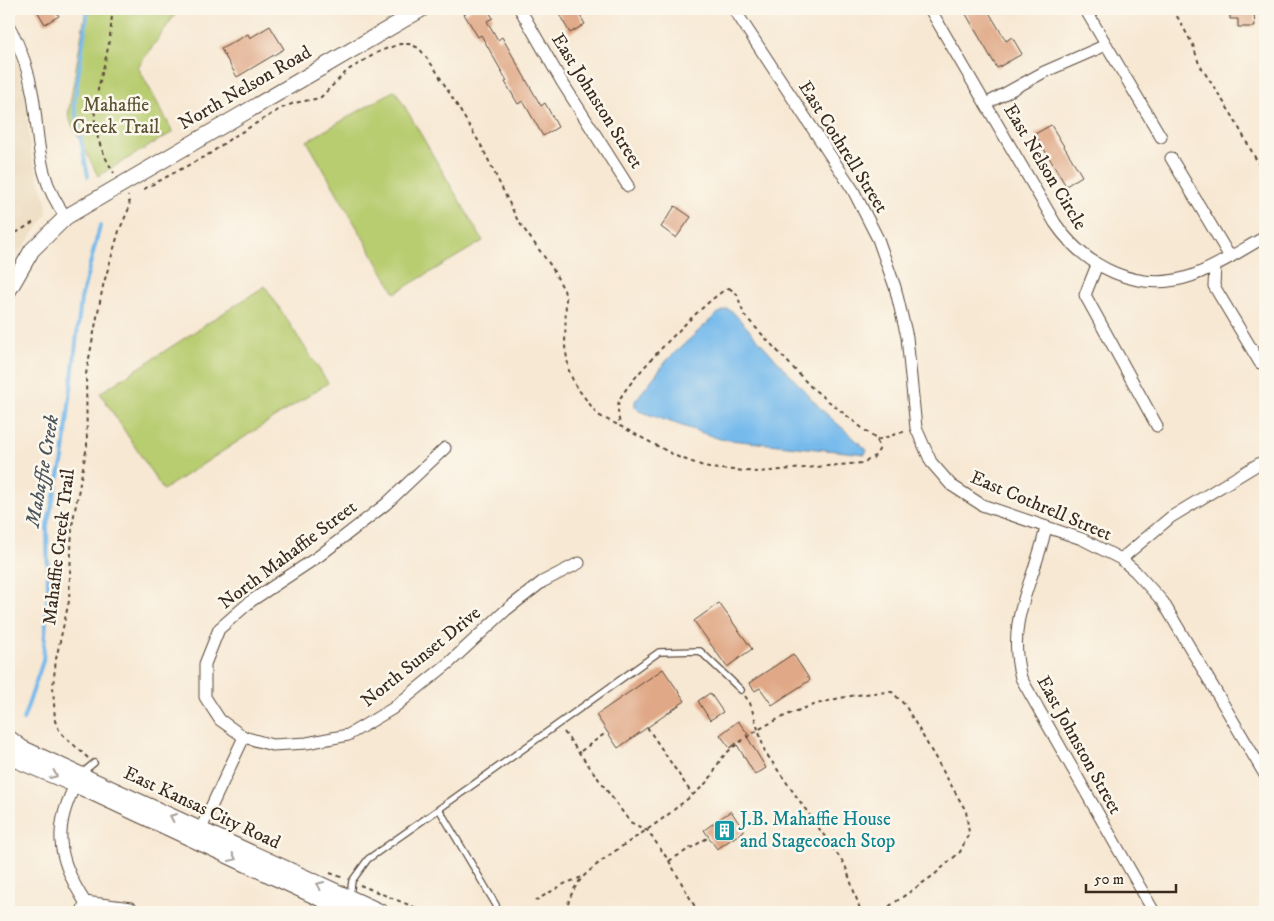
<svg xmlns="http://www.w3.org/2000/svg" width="1274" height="921" font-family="'IM FELL DW Pica',serif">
	<rect width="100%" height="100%" fill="#fbf7ec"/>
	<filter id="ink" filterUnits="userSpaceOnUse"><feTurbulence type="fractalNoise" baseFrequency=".02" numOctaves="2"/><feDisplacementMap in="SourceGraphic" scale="10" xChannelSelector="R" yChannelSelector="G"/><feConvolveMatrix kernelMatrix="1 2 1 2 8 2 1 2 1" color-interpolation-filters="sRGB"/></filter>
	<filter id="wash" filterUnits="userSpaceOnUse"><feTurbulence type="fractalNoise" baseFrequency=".0096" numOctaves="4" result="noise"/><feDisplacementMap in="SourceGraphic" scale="20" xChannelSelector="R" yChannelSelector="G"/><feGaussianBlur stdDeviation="1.12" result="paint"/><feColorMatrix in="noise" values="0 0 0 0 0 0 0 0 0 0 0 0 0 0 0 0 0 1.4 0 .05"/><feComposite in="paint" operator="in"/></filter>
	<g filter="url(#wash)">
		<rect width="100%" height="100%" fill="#f7e8d3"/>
		<path fill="#ead8ba" d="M9 41 16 56 25 89 30 150 46 201 47 214 9 268Z"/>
		<g fill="#b8cc6f" stroke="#7a7b46">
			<path d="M86 9H179L138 67 173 132 98 176 68 116Z"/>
			<path d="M395 90 483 241 395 293 307 141Z"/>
			<path d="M265 286 328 383 163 490 100 393Z"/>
		</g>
		<path fill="#76baec" stroke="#587285" d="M727 309 732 311 821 409 867 450 865 454 720 439 639 411 635 407V401L668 359 717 314Z"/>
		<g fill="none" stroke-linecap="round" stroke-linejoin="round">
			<g stroke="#76baec" stroke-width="4">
				<path d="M88 9 74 104 88 176"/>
				<path d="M23 720 43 661 48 592 47 525 63 459 81 299 100 226"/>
			</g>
		</g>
		<g id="blocks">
			<g fill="#e0a886">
				<path d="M36 9H55L59 16 45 24Z"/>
				<path d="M472 9H487L493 18 487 21 498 40 502 37 541 106 545 103 558 127 543 136 523 101 518 104 505 82 507 81 481 35 478 37 464 14Z"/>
				<path d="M556 9H576L585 24 570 33Z"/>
				<path d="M963 9H987L1006 41 1012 37 1022 54 997 68Z"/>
				<path d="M1230 9H1248V12H1254L1255 27H1238V19H1230Z"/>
				<path d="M270 26 284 49 237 77 221 49 248 34 250 38Z"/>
				<path d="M1051 125 1082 176 1066 186 1035 134Z"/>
				<path d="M675 206 691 217 676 238 661 227Z"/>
				<path d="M719 603 752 649 727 667 694 621Z"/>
				<path d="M793 654 810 680 772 705 760 688 755 691 749 683Z"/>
				<path d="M663 669 685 701 618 748 596 715Z"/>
				<path d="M710 693 723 712 710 720 698 701Z"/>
				<path d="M738 721 748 734 746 735 766 768 755 775 736 743 730 748 720 735Z"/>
				<path d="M731 811 744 831 717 849 704 830Z"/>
			</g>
		</g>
	</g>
	<g filter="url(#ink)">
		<use href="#blocks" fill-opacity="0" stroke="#574639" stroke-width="1"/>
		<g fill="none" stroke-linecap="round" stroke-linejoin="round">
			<defs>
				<g id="service">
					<path d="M82 773 94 763"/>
					<path d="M439 809 659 652 700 651 741 690"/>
					<path d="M350 896 352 881 368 859 439 809 496 905 497 912"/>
				</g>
				<g id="minor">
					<path d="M520 9 562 82 628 186"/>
					<path d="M734 9 853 190 878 239 895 287 907 337 916 428 931 462 951 485 982 505 1082 539 1121 559 1135 571 1163 602 1265 775"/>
					<path d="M930 9 1055 223C1085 267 1138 294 1191 276 1217 267 1241 250 1265 237"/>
					<path d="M1085 9 1161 137"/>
					<path d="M9 26C21 48 29 71 33 96 40 141 36 177 66 217"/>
					<path d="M986 104 1044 72 1106 45"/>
					<path d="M1171 158 1230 257"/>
					<path d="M1097 265 1085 295 1157 426"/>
					<path d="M1215 266 1214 286 1260 363"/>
					<path d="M445 448 386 504 319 556 251 601 219 629 205 664V697L220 720 244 737 272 745 307 743 348 735 392 709 450 662 506 610 542 582 579 563"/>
					<path d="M1046 527C1035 582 1005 618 1021 678L1154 912"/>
					<path d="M1121 559 1171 517 1265 460"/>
					<path d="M79 778C52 826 56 857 85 902L82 912"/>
					<path d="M198 835 244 737"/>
					<path d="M85 902 131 908 133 912"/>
				</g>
				<g id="tertiary">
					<path d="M9 290 32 250 66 217 422 9"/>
					<path d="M9 738 22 748 381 912"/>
					<path d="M9 757 80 787 349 912"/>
				</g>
			</defs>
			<use href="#service" stroke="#574639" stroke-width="8"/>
			<use href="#minor" stroke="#574639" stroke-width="13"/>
			<use href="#tertiary" stroke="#574639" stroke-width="17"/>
			<g stroke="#574639" stroke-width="2" stroke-dasharray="4 4" stroke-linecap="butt">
				<path d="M113 9C111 20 111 32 109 43 98 99 81 118 114 173"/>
				<path d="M1173 9 1193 45 1199 64 1232 115 1265 176"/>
				<path d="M144 189 211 153 230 139 280 109 294 103 320 98 348 70 380 51 400 44H409L419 48 435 69 482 147 518 221 551 266 564 290 566 299 565 346 569 371 575 385 598 415 620 426"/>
				<path d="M9 237 34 222"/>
				<path d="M729 288 737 294 744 315 811 387 877 440 879 450 873 458 862 463 758 472 709 468 678 457 620 426C619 418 616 406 620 399 628 380 712 293 729 288Z"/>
				<path d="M877 440 906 431"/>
				<path d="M745 696 750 703 765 752 845 865 861 912"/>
				<path d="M647 727 692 794"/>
				<path d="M564 732 630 822 648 831 669 861 698 912"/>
				<path d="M581 751 607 732"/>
				<path d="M88 758 60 732 55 721 53 686 56 659 69 601 72 526 87 446 86 374 103 286 119 231 130 206 128 196"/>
				<path d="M218 821 231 827"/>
				<path d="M669 861 709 837"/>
				<path d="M330 873 344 878"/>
				<path d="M360 885 426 912"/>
				<path d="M535 901 564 884 582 877"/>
				<path d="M566 912C569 898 574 886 584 876 612 849 647 833 676 808 687 799 702 789 710 778 715 772 717 764 722 758 730 748 747 737 758 730 798 706 846 693 892 692L905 705 966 811 969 833 960 852 934 875 881 912"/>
			</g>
			<use href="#service" stroke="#fff" stroke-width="5.5"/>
			<use href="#minor" stroke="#fff" stroke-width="11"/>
			<use href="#tertiary" stroke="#fff" stroke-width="15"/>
		</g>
		<defs><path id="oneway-chevron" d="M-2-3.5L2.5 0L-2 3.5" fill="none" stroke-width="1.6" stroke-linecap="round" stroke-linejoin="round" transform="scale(1.25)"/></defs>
		<g stroke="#a79f9a">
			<use href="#oneway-chevron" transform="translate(54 775) rotate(25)"/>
			<use href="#oneway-chevron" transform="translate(173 817) rotate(-155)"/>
			<use href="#oneway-chevron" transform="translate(233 858) rotate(25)"/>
			<use href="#oneway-chevron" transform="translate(320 885) rotate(-155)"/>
		</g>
	</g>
	<defs>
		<symbol id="building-square" viewBox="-11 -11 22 22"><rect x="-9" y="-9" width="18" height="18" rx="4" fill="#0f9aa8" stroke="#fbf7ec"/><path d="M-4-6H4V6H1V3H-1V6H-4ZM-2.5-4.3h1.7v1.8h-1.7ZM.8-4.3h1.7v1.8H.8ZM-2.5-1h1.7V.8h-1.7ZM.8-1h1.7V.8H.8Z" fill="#fff"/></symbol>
	</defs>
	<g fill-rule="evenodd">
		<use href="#building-square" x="712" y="818" width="25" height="25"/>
	</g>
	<g text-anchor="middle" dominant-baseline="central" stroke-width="5" stroke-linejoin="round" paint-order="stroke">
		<g font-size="19" fill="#3b2a1e" stroke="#fbf7ec">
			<text transform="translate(245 88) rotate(-30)">North Nelson Road</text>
			<text transform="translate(597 101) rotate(58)">East Johnston Street</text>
			<text transform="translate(843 147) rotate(58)">East Cothrell Street</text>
			<text transform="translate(1045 167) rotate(59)">East Nelson Circle</text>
			<text transform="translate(1041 506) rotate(23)">East Cothrell Street</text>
			<text transform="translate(59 547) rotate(-83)">Mahaffie Creek Trail</text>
			<text transform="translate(288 555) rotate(-37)">North Mahaffie Street</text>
			<text transform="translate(421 657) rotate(-39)">North Sunset Drive</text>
			<text transform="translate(1079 745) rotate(61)">East Johnston Street</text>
			<text transform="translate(202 808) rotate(25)">East Kansas City Road</text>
		</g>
		<g font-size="19" fill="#5a5232" stroke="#fbf7ec">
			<text x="116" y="105">Mahaffie<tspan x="116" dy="22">Creek Trail</tspan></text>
		</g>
		<g font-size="19" fill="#0d838f" stroke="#fbf7ec" text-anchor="start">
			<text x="740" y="819">J.B. Mahaffie House<tspan x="740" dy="22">and Stagecoach Stop</tspan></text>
		</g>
		<g font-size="20" font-style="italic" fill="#4d555c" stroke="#fbf7ec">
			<text transform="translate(43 471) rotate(-80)">Mahaffie Creek</text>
		</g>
	</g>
	<rect width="1274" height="921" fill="none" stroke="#fbf7ec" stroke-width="30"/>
	<path d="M1086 884v8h90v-8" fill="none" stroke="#3b2a1e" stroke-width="2.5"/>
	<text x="1094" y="884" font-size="15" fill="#3b2a1e" stroke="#fbf7ec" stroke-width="4" paint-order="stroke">50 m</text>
</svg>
